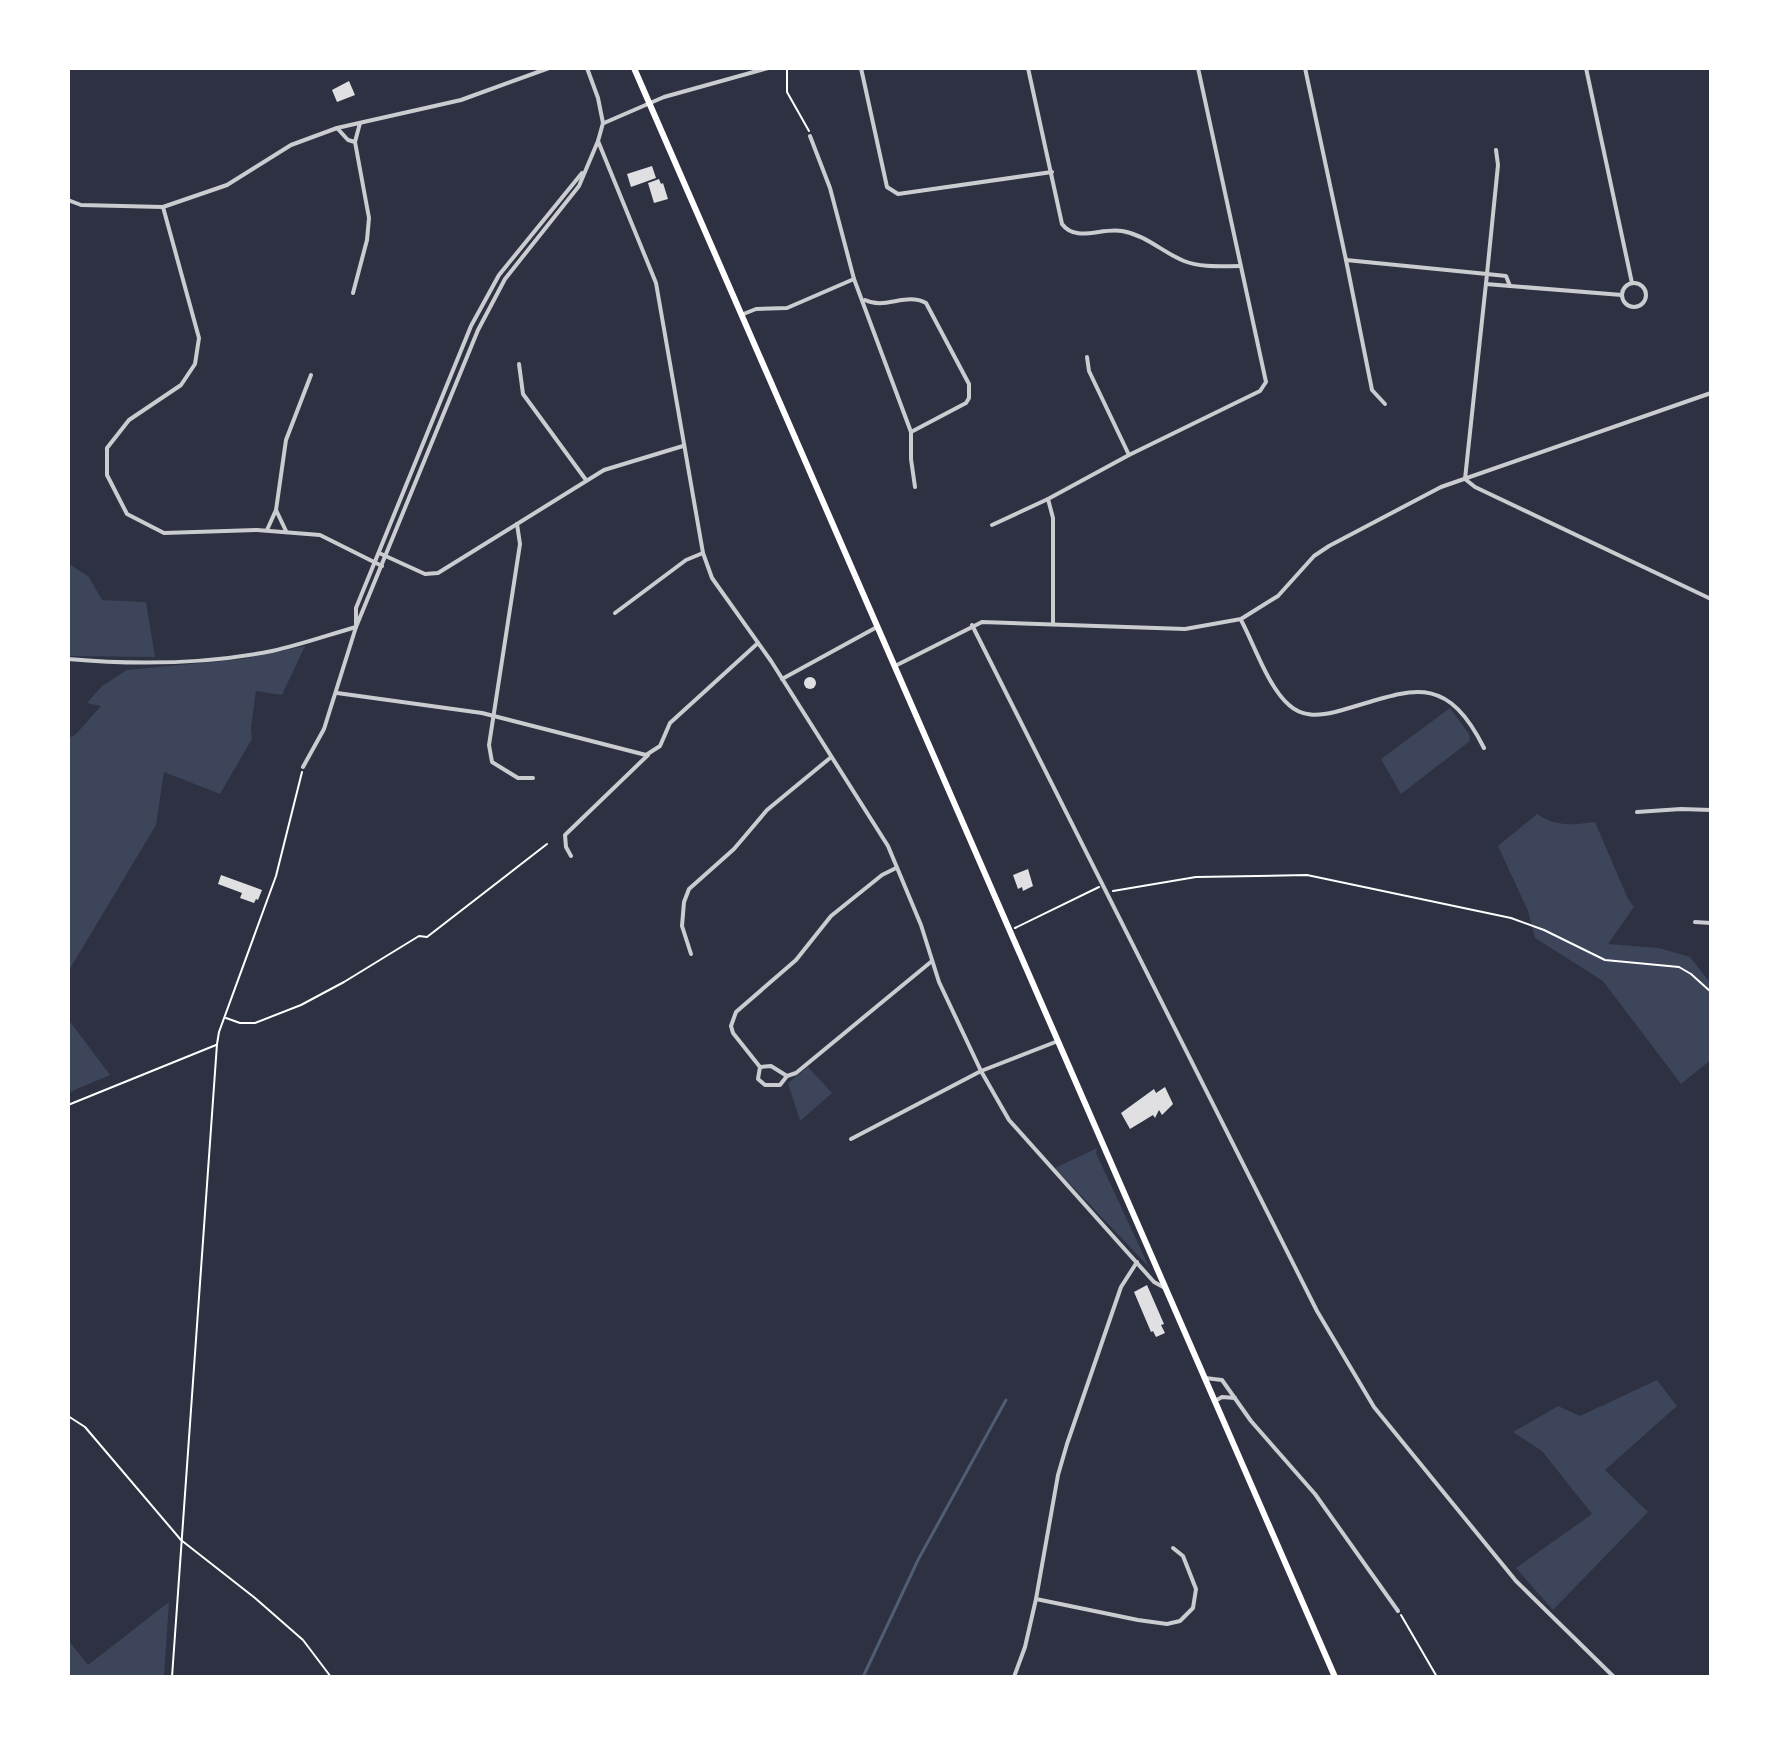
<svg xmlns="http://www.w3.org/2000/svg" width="1779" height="1745" font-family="'DejaVu Sans',sans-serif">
	<rect width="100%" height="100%" fill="#2d3142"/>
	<g fill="#3c4559">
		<path d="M68 563 89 577 102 600 146 602 155 657 68 656Z"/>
		<path d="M305 646 282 695 256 691 251 728 252 739 220 794 164 772 156 825 68 972V738L75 735 101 706 87 703 102 686 127 670 243 659Z"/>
		<path d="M1450 708 1469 734 1470 741 1401 794 1381 759Z"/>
		<path d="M1537 814C1557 827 1573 825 1595 822L1628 899 1634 907 1608 944 1659 948 1690 957 1711 984V1060L1681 1084 1603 981 1535 938 1528 911 1498 846Z"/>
		<path d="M68 1019 110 1075 70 1092 68 1089Z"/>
		<path d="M808 1067 832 1093 800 1121 788 1083Z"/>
		<path d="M1097 1148 1096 1153 1149 1267 1055 1168Z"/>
		<path d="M1657 1380 1677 1406 1605 1470 1648 1512 1553 1610 1516 1568 1592 1514 1542 1451 1513 1432 1558 1406 1580 1416Z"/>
		<path d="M169 1602 164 1677H68V1640L88 1665Z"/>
	</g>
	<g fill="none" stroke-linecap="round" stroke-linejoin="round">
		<path stroke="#4f5d75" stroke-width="3" d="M863 1677 918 1560 1006 1400"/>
	</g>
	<g fill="#e0e0e3">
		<path d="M349 81 355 95 337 102 332 90Z"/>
		<path d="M652 166 656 178 631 187 627 174Z"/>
		<path d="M659 179 661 184 663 183 668 199 654 203 648 183Z"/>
		<circle cx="810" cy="683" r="6"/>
		<path d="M1028 869 1033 886 1023 891 1022 887 1018 889 1013 875Z"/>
		<path d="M221 875 262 890 258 900 256 899 254 903 240 898 242 893 218 884Z"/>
		<path d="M1165 1087 1173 1104 1162 1115 1159 1110 1155 1118 1153 1115 1130 1129 1121 1113 1154 1089 1156 1093Z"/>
		<path d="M1147 1285 1164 1324 1161 1325 1165 1333 1156 1337 1153 1331 1151 1332 1134 1292Z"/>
	</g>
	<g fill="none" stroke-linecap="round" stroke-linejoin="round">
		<g stroke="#fff" stroke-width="2">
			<path d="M787 68V92L809 131"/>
			<path d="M1113 891 1196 877 1307 875 1511 918 1544 930 1605 960 1679 967 1691 974 1711 992"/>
			<path d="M1015 928 1099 887"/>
			<path d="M226 1018 240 1023H255L301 1005 344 982 419 936 427 937 547 844"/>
			<path d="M68 1105 216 1045"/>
			<path d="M68 1416 85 1427 181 1540 255 1598 303 1640 331 1677"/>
			<path d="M1401 1615 1437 1677"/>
			<path d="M172 1677 217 1044 219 1032 276 876 302 772"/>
		</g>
		<g stroke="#caccd0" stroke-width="4">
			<path d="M861 68 887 187 898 194 1052 172"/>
			<path d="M1028 68 1062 224C1076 243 1102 227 1122 231 1146 235 1162 252 1184 261 1202 268 1221 266 1240 266"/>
			<path d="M1305 68 1346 260 1487 274 1465 479 1475 487 1711 599"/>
			<path d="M1586 68 1632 283"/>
			<path d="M604 123 664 97 768 68"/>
			<path d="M337 128 348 140 355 142"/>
			<path d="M810 136 830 188 854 279 911 432V459L915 487"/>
			<path d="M598 141 656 283 703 553 712 578 771 661 888 846 921 925 939 982 981 1071 1009 1120 1154 1282 1165 1288"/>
			<path d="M68 200 81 205 163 207 227 185 291 145 337 128 461 100 549 68"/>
			<path d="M163 207 199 338 195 364 181 385 129 420 107 448V475L127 514 164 533 257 530 320 535 382 566"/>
			<path d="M1346 260 1372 390 1385 404"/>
			<circle cx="1634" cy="295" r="12"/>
			<path d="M1486 284 1510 286 1506 276 1487 274 1498 165 1496 150"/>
			<path d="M1510 286 1622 295"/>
			<path d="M353 293 367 240 369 218 355 142 360 123"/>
			<path d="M865 300C885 310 906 292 926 303L969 384V398L966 403 911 432"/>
			<path d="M741 315 756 309 787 308 854 279"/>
			<path d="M1087 357 1089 371 1129 455"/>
			<path d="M519 364 523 394 586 480"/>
			<path d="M276 510 286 531"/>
			<path d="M517 524 520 544 489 745 492 762 518 778H533"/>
			<path d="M992 525 1048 499"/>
			<path d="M267 530 276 510 286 440 311 375"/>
			<path d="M379 553 425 574 438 573 604 470 683 446"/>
			<path d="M615 613 686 560 703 553"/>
			<path d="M1241 620C1254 644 1268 687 1289 705 1302 717 1318 716 1335 712 1406 693 1443 666 1484 748"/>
			<path d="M1053 624V518L1048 499 1129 455 1260 391 1266 382 1198 68"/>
			<path d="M356 625V608L471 326 499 275 582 173"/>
			<path d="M972 625 1317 1311 1374 1407 1516 1581 1614 1677"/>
			<path d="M68 659C135 665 206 664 272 651 300 645 328 635 356 627"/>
			<path d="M895 666 982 622 1185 629 1241 619 1278 596 1314 556 1329 546 1441 487 1711 393"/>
			<path d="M782 679 877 627"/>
			<path d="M337 693 482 713 646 755 660 746 670 723 758 643"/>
			<path d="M303 767 324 729 356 627 478 330 505 279 579 186 598 141 603 123 598 98 587 68"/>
			<path d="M1637 812 1681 809 1711 810"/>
			<path d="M571 856 566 847 565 835 648 755"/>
			<path d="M896 868 882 875 831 916 796 960 736 1012 731 1026 733 1033 760 1067 758 1079 765 1085H780L787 1076 796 1073 932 961"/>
			<path d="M1695 922 1711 923"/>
			<path d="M691 954 682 926 684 902 689 889 734 849 767 810 830 758"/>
			<path d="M760 1067 771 1066 787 1076"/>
			<path d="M851 1139 981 1071 1058 1041"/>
			<path d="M1205 1378 1222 1380 1251 1421 1315 1494 1398 1611"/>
			<path d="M1215 1401 1222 1397 1235 1398"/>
			<path d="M1036 1599 1138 1620 1167 1624 1180 1621 1193 1608 1196 1589 1183 1556 1173 1548"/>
			<path d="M1014 1677 1025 1647 1036 1599 1058 1475 1067 1444 1121 1287 1137 1262"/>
		</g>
		<path stroke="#fff" stroke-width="6" d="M634 68 1335 1677"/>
	</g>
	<rect width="1779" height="1745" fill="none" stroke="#ffffff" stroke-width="140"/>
</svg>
